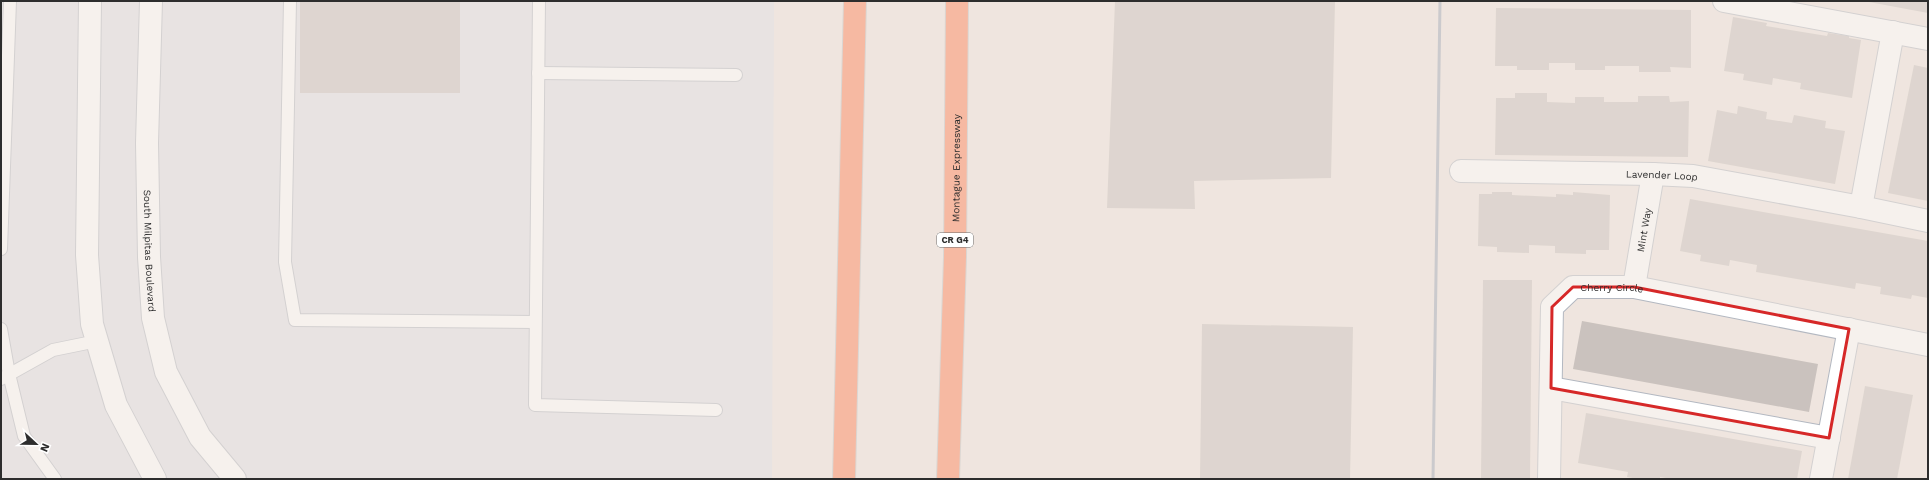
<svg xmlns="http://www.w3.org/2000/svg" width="1929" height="480" font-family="'Work Sans',sans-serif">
	<rect width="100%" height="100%" fill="#efe5df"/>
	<path fill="#e0e0e7" d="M1 1H774L772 479H1Z"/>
	<g fill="#cac2be">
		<rect x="300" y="1" width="160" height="92"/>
		<path d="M1115 1H1335L1331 178 1194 181 1195 209 1107 208Z"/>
		<path d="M1869 1H1928V13L1869 2Z"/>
		<path d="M1496 8 1691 10V68L1670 67 1671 72H1639V66H1605V70H1575V63H1549V70H1517V66H1495Z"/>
		<path d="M1733 17 1767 23 1766 26 1827 36 1828 33 1849 36V38L1861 40 1852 98 1800 89 1801 83 1773 78 1772 85 1743 80 1744 74 1724 71Z"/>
		<path d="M1914 65 1928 68V201L1888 193Z"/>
		<path d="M1515 93H1547V102L1575 103V97H1604V102H1638V96H1669L1670 102 1689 101 1688 157 1495 155 1496 98H1515Z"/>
		<path d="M1738 106 1767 112 1766 119 1792 123 1794 115 1826 121 1825 128 1845 131 1835 184 1708 161 1717 110 1737 114Z"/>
		<path d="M1492 192H1512V195L1556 197V194L1573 195V192L1610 195 1609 250H1586V254L1555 253V246L1529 245V253L1497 252V247L1478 246 1479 194H1492Z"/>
		<path d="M1690 199 1928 241V298L1912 295 1911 299 1880 294 1881 287 1856 283 1855 289 1756 272 1757 265 1730 260 1729 266 1700 261 1701 255 1680 251Z"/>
		<path d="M1483 280H1532L1530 479H1481Z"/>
		<path d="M1582 321 1818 364 1809 412 1573 369Z"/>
		<path d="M1202 324 1353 327 1350 479H1200Z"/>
		<path d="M1865 386 1913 395 1897 479H1848Z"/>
		<path d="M1586 413 1802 451 1797 479H1672L1660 477V479H1638L1627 477 1628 472 1578 463Z"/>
	</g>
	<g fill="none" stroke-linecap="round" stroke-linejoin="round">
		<defs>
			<g id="lane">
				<path d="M290 1 285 262 295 320 535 322"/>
				<path d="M539 1 535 405 716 410"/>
				<path d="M538 73 736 75"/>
				<path d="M1 249 10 1"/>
				<path d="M1 329 9 374 24 436 55 479"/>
				<path d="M1 379 53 350 97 341"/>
			</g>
			<g id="street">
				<path d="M1724 1 1928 39"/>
				<path id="s1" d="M1461 171 1653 174 1693 176 1861 207 1928 221"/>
				<path d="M1861 207 1893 32"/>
				<path id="s2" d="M1634 287 1653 174"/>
				<path d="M1551 388 1829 438"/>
				<path id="s3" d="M1549 479 1552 307 1573 287H1634L1928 345"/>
				<path d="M1821 479 1849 329"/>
			</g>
			<g id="secondary">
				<path d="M90 1 87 255 92 324 116 405 155 479"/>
				<path id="s4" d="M151 1 147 143 149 257 153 318 166 372 200 437 235 479"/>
			</g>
			<g id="highway">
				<path d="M844 479 855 1"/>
				<path id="s5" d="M948 479 955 257 957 1"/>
			</g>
		</defs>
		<use href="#lane" stroke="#b3b8c1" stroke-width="14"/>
		<use href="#street" stroke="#b3b8c1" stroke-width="24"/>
		<use href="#secondary" stroke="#b3b8c1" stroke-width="24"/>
		<use href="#highway" stroke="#c4c4c4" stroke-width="24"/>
		<use href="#lane" stroke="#fff" stroke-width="12"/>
		<use href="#street" stroke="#fff" stroke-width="22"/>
		<use href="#secondary" stroke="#fff" stroke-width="22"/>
		<use href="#highway" stroke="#ff845a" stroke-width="22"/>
		<path stroke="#a1a8b8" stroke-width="3" d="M1433 479 1440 1"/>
	</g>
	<path d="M0 0H1929V480H0ZM1573 287H1634L1849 329 1829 438 1551 388 1552 307Z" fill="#efe5df" fill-opacity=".55" fill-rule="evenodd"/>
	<path fill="none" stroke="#d62828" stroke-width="3" stroke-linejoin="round" d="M1573 287H1634L1849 329 1829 438 1551 388 1552 307Z"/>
	<g text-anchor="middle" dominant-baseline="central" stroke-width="4" stroke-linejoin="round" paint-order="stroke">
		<rect fill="#fff" stroke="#6c6c6c" stroke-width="1" x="937" y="233" width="36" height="14" rx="3"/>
		<g font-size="9" font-weight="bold" fill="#2d2d2d">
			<text x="955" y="240">CR G4</text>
		</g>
		<g font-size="10" fill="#2d2d2d" stroke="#fff">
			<text stroke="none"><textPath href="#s5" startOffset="311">Montague Expressway</textPath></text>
			<text stroke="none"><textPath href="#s1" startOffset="201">Lavender Loop</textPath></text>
			<text stroke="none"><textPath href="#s2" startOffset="58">Mint Way</textPath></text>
			<text stroke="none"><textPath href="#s4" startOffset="250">South Milpitas Boulevard</textPath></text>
			<text stroke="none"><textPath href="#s3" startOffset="240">Cherry Circle</textPath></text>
		</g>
	</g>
	<rect width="1929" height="480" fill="none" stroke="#2d2d2d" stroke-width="4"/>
	<g transform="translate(36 444) rotate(112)" stroke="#ffffff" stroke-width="3" paint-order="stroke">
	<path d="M0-3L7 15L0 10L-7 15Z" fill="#2d2d2d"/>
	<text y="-6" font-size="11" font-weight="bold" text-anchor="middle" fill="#2d2d2d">N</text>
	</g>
</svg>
